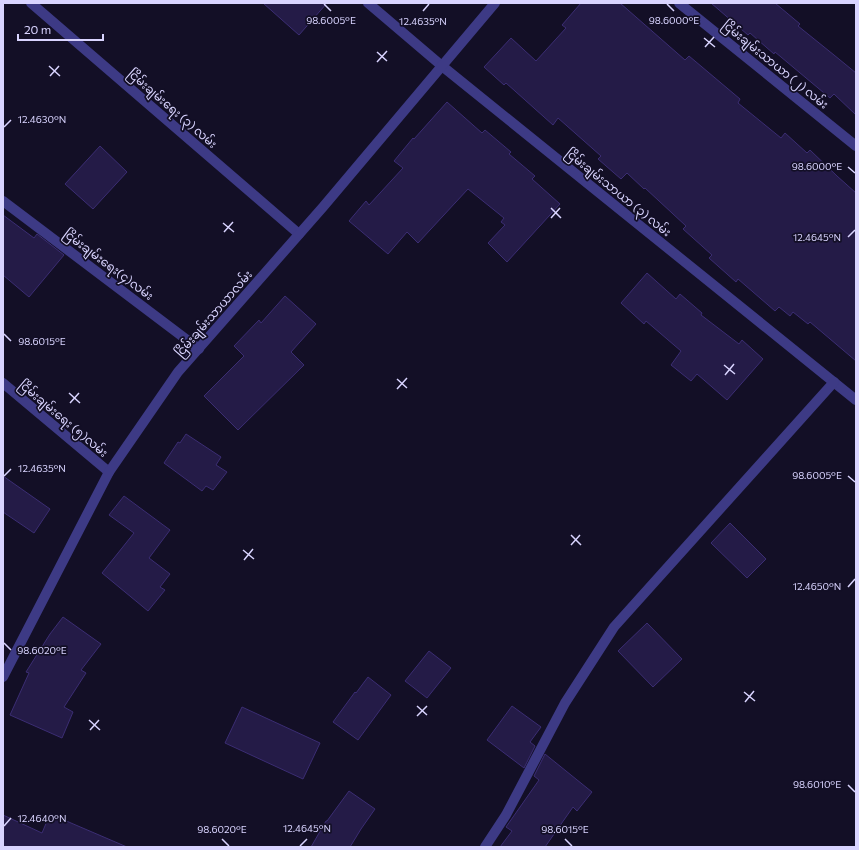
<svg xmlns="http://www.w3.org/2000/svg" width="859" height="850" font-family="Commissioner,'Noto Sans Myanmar',sans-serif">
	<rect width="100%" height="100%" fill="#130f26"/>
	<g fill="#241b47" stroke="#3b2d73">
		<path d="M263 3H327L299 35Z"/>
		<path d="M581 3H620L685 60 689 56 740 99 738 103 781 138 785 133 807 153 810 150 837 176 856 193V361L810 322 808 324 793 312 790 316 779 307 775 311 738 279 736 282 709 258 712 255 683 229 686 226 645 188 644 189 627 173 621 179 598 159 601 156 558 118 553 125 506 83 504 85 484 67 511 38 536 61 566 28 562 25Z"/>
		<path d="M711 3H775L800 24 798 26 834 55 856 73V115L834 94 830 98 775 52 774 54 750 33 748 35Z"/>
		<path d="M447 102 482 133 485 130 511 152 509 154 535 176 532 179 560 204 507 262 488 243 505 225 501 222 504 218 468 189 418 243 407 232 388 254 349 221 366 201 369 205 403 168 394 161 413 138 414 139Z"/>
		<path d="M100 146 127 172 93 209 65 184Z"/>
		<path d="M3 215 34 238 37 234 64 255 29 297 3 275Z"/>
		<path d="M647 273 676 299 680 294 702 313 701 315 739 344 742 340 763 359 727 400 697 374 691 381 671 365 681 351 646 321 644 324 621 303Z"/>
		<path d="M285 296 316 324 291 352 304 365 238 430 204 396 244 356 234 346 259 320 261 323Z"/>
		<path d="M186 434 221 457 216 465 227 472 213 490 206 486 202 491 164 463 178 442 180 443Z"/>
		<path d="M3 476 50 509 34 533 3 512Z"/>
		<path d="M124 496 170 530 149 558 170 574 160 587 165 590 148 611 102 573 134 533 109 515Z"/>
		<path d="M730 523 766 559 747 578 711 543Z"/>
		<path d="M63 617 101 644 81 670 86 673 64 707 73 712 62 738 10 715 29 673 26 672 50 634Z"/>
		<path d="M647 623 682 659 653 687 618 651Z"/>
		<path d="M429 651 451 668 427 698 405 681Z"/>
		<path d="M368 677 391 695 358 740 333 722 355 692 356 693Z"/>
		<path d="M512 706 541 727 530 742 535 746 524 768 487 740Z"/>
		<path d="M242 707 320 743 303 779 225 743Z"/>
		<path d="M545 754 592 792 577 811 573 807 545 847H500L512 831 506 827 539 780 534 776Z"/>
		<path d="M349 791 375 809 361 829 350 847H311L326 821H327Z"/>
		<path d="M50 814 127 847H3V815L42 833Z"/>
	</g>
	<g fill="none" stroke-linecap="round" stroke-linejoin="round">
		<g stroke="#3d3a85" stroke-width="10">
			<path d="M31 3 299 234"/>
			<path d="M368 3 442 66 856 400"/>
			<path d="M679 3 856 146"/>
			<path d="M3 201 199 349"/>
			<path d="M3 383 109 472"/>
			<path d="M3 677 109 472 178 372 323 207 495 3"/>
			<path d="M485 847 506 815 565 703 614 627 834 382"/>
		</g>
	</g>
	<path fill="none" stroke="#d9d4ff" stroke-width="1.5" d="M324 4 331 11M667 4 674 11M423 11 429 4M704 38 715 47M705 47 714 37M377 52 387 61M377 62 387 51M49 66 60 76M50 76 59 66M4 127 11 120M848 167 855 173M551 208 561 218M551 218 560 208M223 223 234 232M224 232 233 222M848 237 855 230M4 334 11 341M724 365 735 374M725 375 734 364M397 379 407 388M397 389 407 378M69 393 80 403M70 403 79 393M4 476 11 469M848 476 855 482M571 535 581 545M571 545 580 535M243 550 254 559M244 560 253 549M848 587 855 579M4 643 11 650M744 692 755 701M745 702 754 691M417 706 427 715M417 716 427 706M89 720 100 730M90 730 99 720M848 785 855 792M4 826 11 818M222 839 229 846M565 839 572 846M300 846 307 839"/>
	<g text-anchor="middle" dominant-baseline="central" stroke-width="3.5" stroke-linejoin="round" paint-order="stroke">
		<g font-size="12" fill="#d9d4ff" stroke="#130f26">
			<text transform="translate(776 64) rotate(39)">ငြိမ်းချမ်းသာယာ (၂) လမ်း</text>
			<text transform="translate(173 108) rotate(41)">ငြိမ်းချမ်းရေး (၃) လမ်း</text>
			<text transform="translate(619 192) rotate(39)">ငြိမ်းချမ်းသာယာ (၃) လမ်း</text>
			<text transform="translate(109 264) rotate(37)">ငြိမ်းချမ်းရေး(၄)လမ်း</text>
			<text transform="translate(213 313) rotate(-49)">ငြိမ်းချမ်းသာယာလမ်း</text>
			<text transform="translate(64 418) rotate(40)">ငြိမ်းချမ်းရေး (၅)လမ်း</text>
		</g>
	</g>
	<g font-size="10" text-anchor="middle" fill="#d9d4ff" stroke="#130f26" stroke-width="3.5" stroke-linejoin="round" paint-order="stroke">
		<text x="674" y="24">98.6000°E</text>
		<text x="331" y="24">98.6005°E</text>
		<text x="423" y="25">12.4635°N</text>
		<text x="42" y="123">12.4630°N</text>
		<text x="817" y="170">98.6000°E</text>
		<text x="817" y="241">12.4645°N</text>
		<text x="42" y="345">98.6015°E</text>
		<text x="42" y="472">12.4635°N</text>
		<text x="817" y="479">98.6005°E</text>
		<text x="817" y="590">12.4650°N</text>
		<text x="42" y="654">98.6020°E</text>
		<text x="817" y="788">98.6010°E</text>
		<text x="42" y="822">12.4640°N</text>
		<text x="307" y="832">12.4645°N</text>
		<text x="222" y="833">98.6020°E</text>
		<text x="565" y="833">98.6015°E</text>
	</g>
	<rect width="859" height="850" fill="none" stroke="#d9d4ff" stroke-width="8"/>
	<path d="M18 34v6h85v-6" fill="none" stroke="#d9d4ff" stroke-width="2"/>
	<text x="24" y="34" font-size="12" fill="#d9d4ff" stroke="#130f26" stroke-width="3" paint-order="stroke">20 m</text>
</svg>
